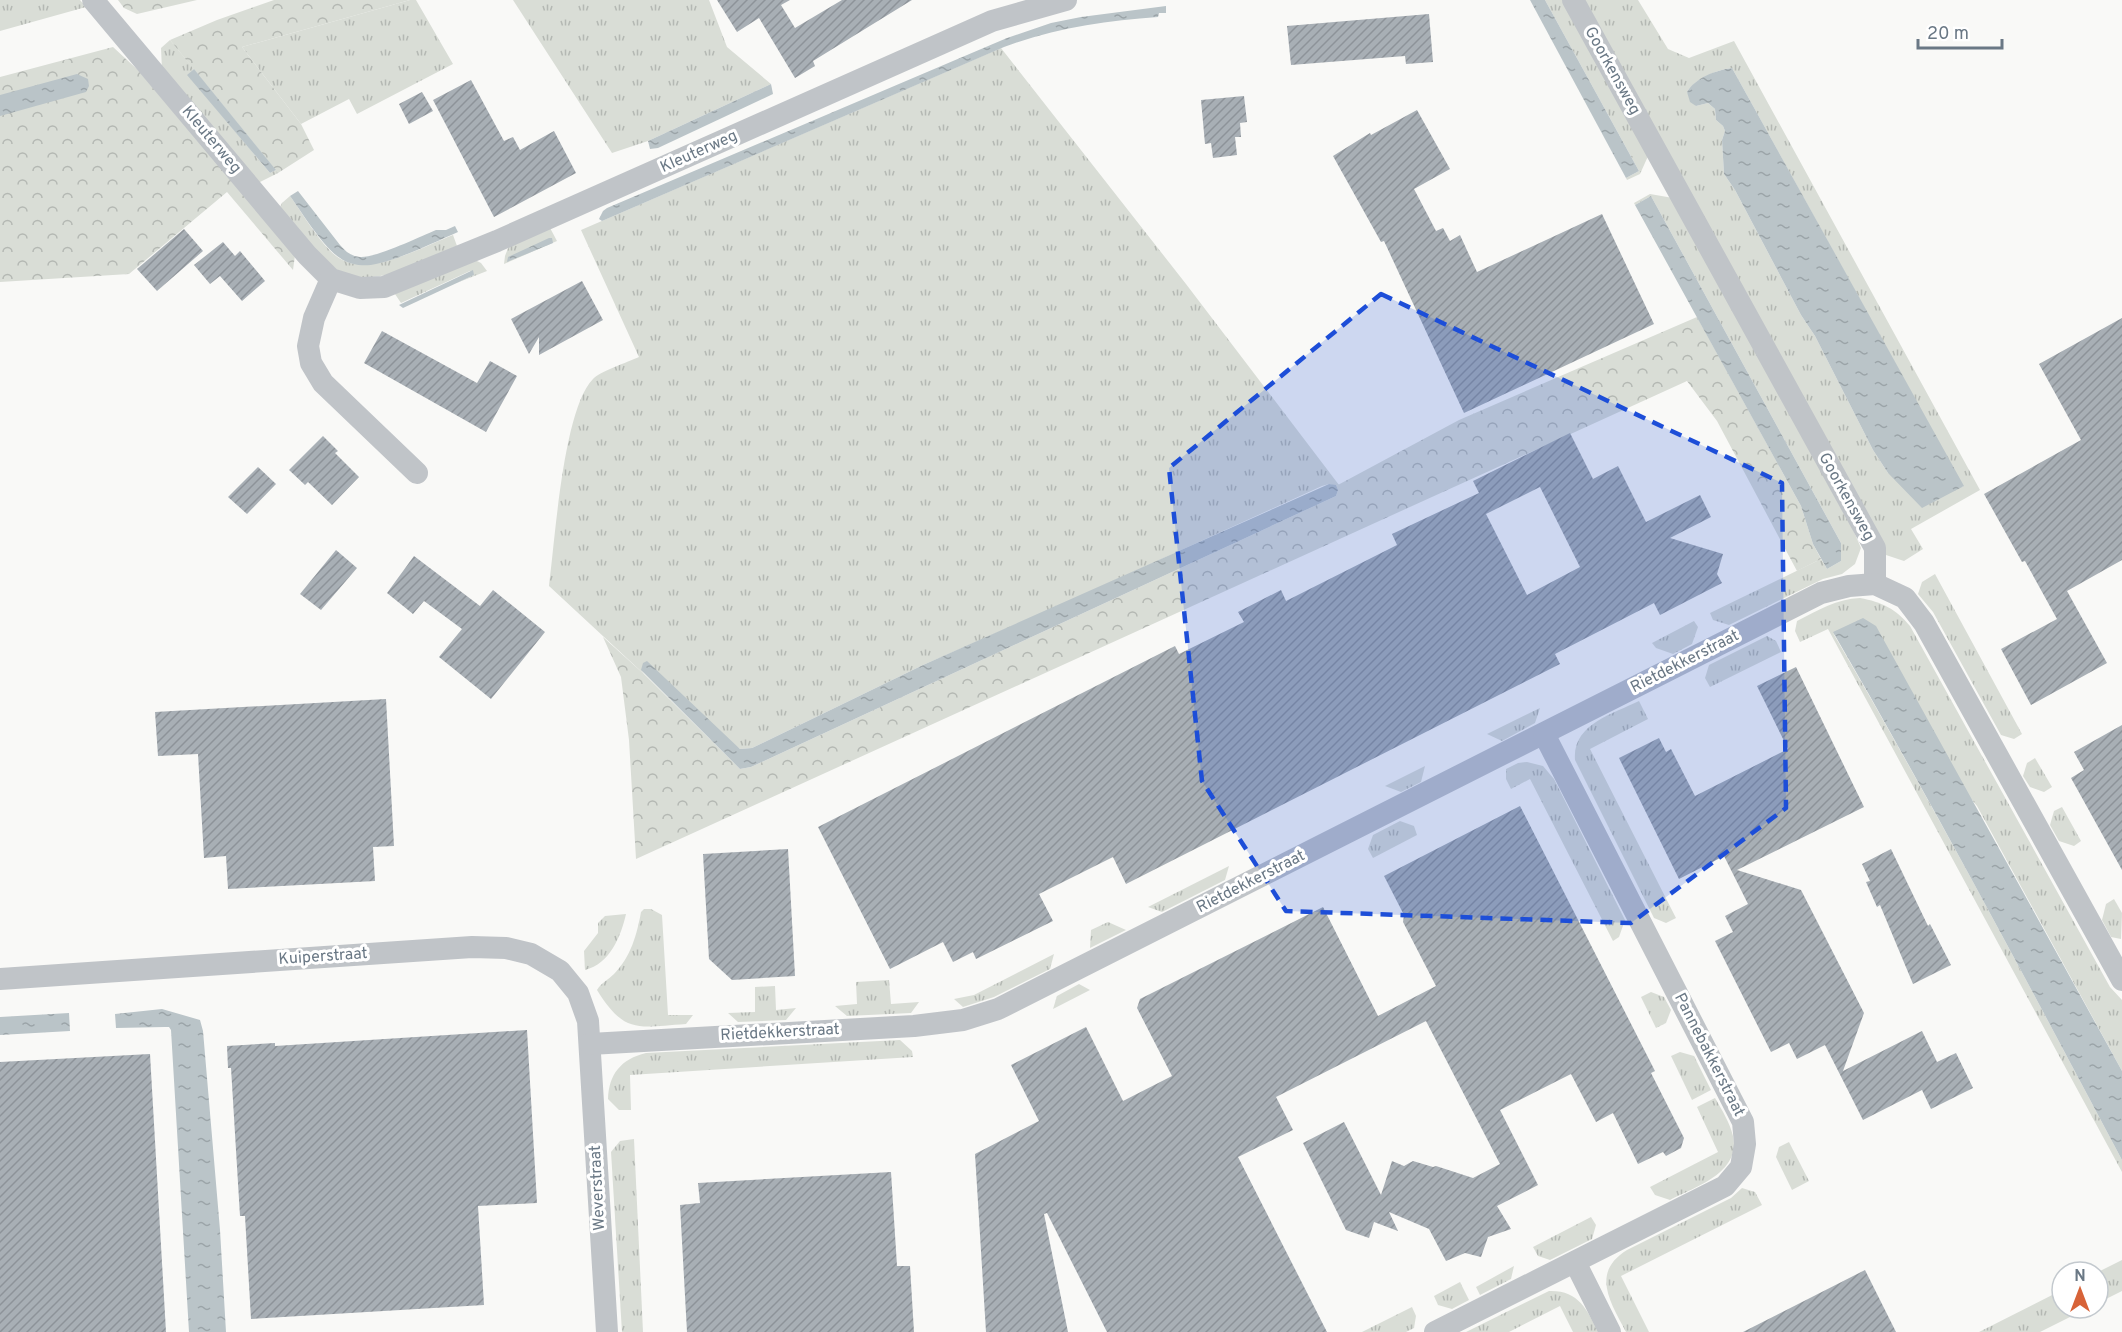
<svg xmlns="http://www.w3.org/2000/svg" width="2122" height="1332" font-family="Overpass,sans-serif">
	<defs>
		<pattern id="grass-tufts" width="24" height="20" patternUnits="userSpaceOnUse" patternTransform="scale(1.5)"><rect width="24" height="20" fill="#d9ddd6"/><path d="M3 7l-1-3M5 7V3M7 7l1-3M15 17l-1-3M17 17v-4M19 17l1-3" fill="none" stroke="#b4b8b3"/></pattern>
		<pattern id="forest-crowns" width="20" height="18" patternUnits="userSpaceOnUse" patternTransform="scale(1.5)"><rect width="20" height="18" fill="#d9ddd6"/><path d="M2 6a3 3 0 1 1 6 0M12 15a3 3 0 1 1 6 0" fill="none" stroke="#b4b8b3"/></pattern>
		<pattern id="water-ripples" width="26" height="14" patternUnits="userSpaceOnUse" patternTransform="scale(1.5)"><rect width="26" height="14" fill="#bac4c8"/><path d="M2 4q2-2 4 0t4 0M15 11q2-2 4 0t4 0" fill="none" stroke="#9ba4a8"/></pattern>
		<pattern id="building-hatch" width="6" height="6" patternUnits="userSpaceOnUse" patternTransform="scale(1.5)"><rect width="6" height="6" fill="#a8afb5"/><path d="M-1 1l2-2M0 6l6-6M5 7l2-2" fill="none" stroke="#8d9399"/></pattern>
	</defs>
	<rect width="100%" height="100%" fill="#f9f9f7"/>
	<g fill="url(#grass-tufts)" fill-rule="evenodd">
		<path d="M0 0H80L86 7 0 31Z"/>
		<path d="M410 0H416L453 64 357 114 349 99 301 124 242 47Z"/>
		<path d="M513 0H709L727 47 771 84 648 141 612 153Z"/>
		<path d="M1545 0H1564L1649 154 1640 174 1627 180 1626 178 1639 171Z"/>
		<path d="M1582 0H1638L1668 49 1689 58 1734 41 1980 490 1911 529 1923 549 1904 561 1886 555ZM1732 68 1963 486V487L1888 473 1873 450 1815 336 1801 315 1735 190 1724 174 1722 140 1725 131 1723 126 1716 120 1715 109 1708 103 1696 106 1687 92C1695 79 1716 70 1732 68Z"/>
		<path d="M170 40 194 69 188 75 270 173 276 170 278 173 258 183 162 70 161 48Z"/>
		<path d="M1001 48 1186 284 1339 485 1336 486 1329 484 1322 486 1058 606 923 665 752 748 740 749 641 670 645 675 549 586C555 541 563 409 593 379 599 372 628 362 639 357L581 230Z"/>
		<path d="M1650 194 1673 198 1851 525 1861 548 1855 564 1842 574 1823 579 1729 625 1713 620 1710 613 1821 559 1827 569 1841 561V543L1651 196 1635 205 1634 203Z"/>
		<path d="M290 196C303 214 322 247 339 258 369 278 424 246 453 235L457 246C417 263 363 298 324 261 308 245 294 226 279 209L282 203Z"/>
		<path d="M549 226 557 241 504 264 505 256 510 243Z"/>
		<path d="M473 259 481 263 487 271 454 284 474 275 470 271 401 303 395 294Z"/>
		<path d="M1935 574 2022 734 2014 739 2001 735 1933 612 1918 594 1922 582Z"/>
		<path d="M1860 598C1882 602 1896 609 1910 626L2110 987 2122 1000V1071L1977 806 1833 633C1934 806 2028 983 2122 1160V1172L1828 629 1800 642 1795 631 1797 621C1818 610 1837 599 1860 598Z"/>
		<path d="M1694 621 1698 627 1692 644 1673 654 1656 648 1652 643Z"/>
		<path d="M1767 636 1776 641 1781 652 1710 687 1705 678 1709 665Z"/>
		<path d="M1639 701 1648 719 1590 749 1676 918 1666 923 1654 918 1575 760C1572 724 1613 714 1639 701Z"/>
		<path d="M1540 708 1535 723 1502 741 1487 734Z"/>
		<path d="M2035 758 2052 787 2044 792 2030 787 2023 776 2027 763Z"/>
		<path d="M1527 762 1543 766 1554 779 1625 920 1619 937 1613 941 1530 779 1511 789 1506 779V769L1518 763Z"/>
		<path d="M1425 766 1421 782 1401 792 1385 786Z"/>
		<path d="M2062 807 2081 841 2074 846 2059 841 2050 825 2054 811Z"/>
		<path d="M1400 821 1414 826 1417 835 1373 858 1368 849 1373 835Z"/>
		<path d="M1229 866 1225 880 1162 912 1148 907Z"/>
		<path d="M2114 899 2122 913 2121 939 2111 937 2102 920 2106 904Z"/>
		<path d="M644 909H651L662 915 668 1015H693L686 1024C638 1027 625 1035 597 990 601 983 609 979 614 974 631 957 637 934 641 912Z"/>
		<path d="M626 914C621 936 610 964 585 970L584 951 598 933V923L605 916Z"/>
		<path d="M1108 922 1126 930 1090 948 1091 930Z"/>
		<path d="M1054 954 1050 969 994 997 963 1007 954 999 974 995Z"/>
		<path d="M889 980 891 1004 919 1002 911 1013 847 1016 835 1006 857 1004 856 982Z"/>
		<path d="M1079 984 1090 990 1053 1009 1057 996Z"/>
		<path d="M775 986 776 1010 796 1008 786 1020 738 1022 728 1013 755 1012V987Z"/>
		<path d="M1651 992 1664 997 1671 1010 1666 1023 1656 1028 1641 997Z"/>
		<path d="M900 1040 912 1051 913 1057 630 1075 631 1110H619L608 1099C609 1074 621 1059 646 1053Z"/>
		<path d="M1680 1052 1694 1056 1711 1090 1692 1100 1671 1056Z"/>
		<path d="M1715 1098C1722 1110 1730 1123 1733 1136 1741 1173 1695 1187 1670 1200L1655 1195 1650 1187 1718 1152 1697 1107Z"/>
		<path d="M634 1139 643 1332H622L611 1152 620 1141Z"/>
		<path d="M1789 1142 1809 1181 1792 1190 1776 1157 1779 1147Z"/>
		<path d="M1742 1188 1755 1192 1762 1205 1621 1276 1649 1332H1626C1611 1303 1590 1273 1627 1250L1731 1198Z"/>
		<path d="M1591 1217 1596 1225 1592 1239 1550 1260 1538 1256 1533 1247Z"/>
		<path d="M2122 1260V1291L2098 1303V1272Z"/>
		<path d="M1514 1266 1511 1279 1480 1295 1476 1287Z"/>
		<path d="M1460 1282 1469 1300 1452 1309 1438 1305 1434 1296Z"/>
		<path d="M2062 1290V1308H2088L2040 1332H1979Z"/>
		<path d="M1549 1291C1578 1290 1587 1309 1598 1332H1573L1560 1306 1509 1332H1466Z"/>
		<path d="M1412 1307 1416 1316 1414 1328 1406 1332H1362Z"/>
	</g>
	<g fill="url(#forest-crowns)">
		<path d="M118 0H197L137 14 124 8Z"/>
		<path d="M274 0H410L242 47 301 124 314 150 278 173 170 40 217 20Z"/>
		<path d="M113 47 139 71 295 255 293 270 227 192 129 274 0 282V77Z"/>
		<path d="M1697 317 1801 506 1813 544 1821 559 1797 571 1717 421 1687 381 636 859 629 740 621 677 603 637 645 675 740 769 751 767 1336 496 1338 490 1336 486 1459 420Z"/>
	</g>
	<g fill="url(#water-ripples)">
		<path d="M1530 0H1545L1639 171 1626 178Z"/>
		<path d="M1166 6V13H1159L1158 17C1105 21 1055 28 1004 47L602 221 599 219 603 211 607 208 1007 38 1051 23 1081 17Z"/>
		<path d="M1732 68 1964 486 1922 508 1888 473 1873 450 1815 336 1801 315 1735 190 1724 174 1722 140 1725 131 1723 126 1716 120 1715 109 1708 103 1696 106 1690 102 1687 92C1695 78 1716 70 1732 68Z"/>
		<path d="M194 69 267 159 276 170 270 173 187 75Z"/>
		<path d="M77 74 88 79 89 86 86 92 0 116V95Z"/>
		<path d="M771 84 773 94 658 148 650 149 648 141Z"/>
		<path d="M298 191 340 245C346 252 351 256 360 257 376 258 419 237 436 230H446L455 226 458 232C435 242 400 259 376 264 365 267 349 265 340 258 323 247 303 214 290 196Z"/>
		<path d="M1651 196 1841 543V561L1827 569 1813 544 1801 506 1635 205Z"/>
		<path d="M549 238H552L553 243 507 262 508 257Z"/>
		<path d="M473 270 474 275 403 308 399 305Z"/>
		<path d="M1329 484 1336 485 1338 490 1336 496 751 767 740 769 641 670 643 663 647 661 740 749 752 748 923 665Z"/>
		<path d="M1863 618 1876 626 2122 1071V1160C2028 983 1934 806 1833 632Z"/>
		<path d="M162 1009 200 1020 203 1031 220 1230 226 1332H189L171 1030 169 1027H165L116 1028 115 1014Z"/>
		<path d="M69 1013 70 1031 0 1035V1017Z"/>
	</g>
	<g fill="url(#building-hatch)" fill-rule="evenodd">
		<path d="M717 0H790L781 5 795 28 842 0H912L813 61 815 66 795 78 759 18 737 32Z"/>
		<path d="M1429 14 1433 62 1406 64 1405 56 1291 65 1287 26Z"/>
		<path d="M471 80 504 141 513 137 520 150 554 131 576 173 494 217 433 100Z"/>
		<path d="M422 92 433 111 409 124 399 104Z"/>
		<path d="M1244 96 1247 122 1240 123 1241 137H1235L1237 155 1213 158 1211 143 1205 144 1201 100Z"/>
		<path d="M1417 110 1450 169 1414 189 1436 231 1443 228 1450 241 1460 235 1477 272 1602 214 1654 324 1464 413 1384 241 1381 242 1333 156 1370 133 1371 135Z"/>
		<path d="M184 229 203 251 157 291 137 269Z"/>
		<path d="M223 242 235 256 240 251 265 281 242 301 220 276 210 284 194 265Z"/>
		<path d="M582 281 603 320 539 355V337L529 354 511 319Z"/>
		<path d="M2122 318V560L2067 591 2107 663 2031 705 2001 649 2057 619 2025 561 2022 562 1984 494 2081 440 2039 364Z"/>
		<path d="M382 331 477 383 490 361 517 376 486 432 364 363Z"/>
		<path d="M1570 433 1593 479 1618 466 1646 522 1700 495 1711 517 1670 538 1723 554 1717 574 1722 583 1660 615 1654 603 1555 654 1560 664 1126 884 1113 857 1039 894 1053 921 976 959 973 952 953 962 943 942 890 969 818 827 1175 646 1179 654 1244 622 1238 612 1281 590 1286 601 1397 545 1392 534 1479 493 1473 481ZM1540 487 1580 567 1527 595 1486 514Z"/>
		<path d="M323 436 338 451 335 453 359 477 332 505 308 482 305 485 289 470Z"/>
		<path d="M258 467 276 484 247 514 228 497Z"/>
		<path d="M336 550 357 568 321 610 300 594Z"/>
		<path d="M414 556 480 606 493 590 545 632 491 699 439 657 462 629 424 601 413 614 387 593Z"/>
		<path d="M1796 667 1864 807 1737 870 1801 890 1864 1013 1843 1071 1922 1031 1937 1062 1956 1053 1973 1088 1931 1109 1922 1090 1863 1120 1825 1045 1797 1059 1789 1043 1771 1052 1715 941 1733 932 1725 916 1748 904 1724 856 1679 879 1619 758 1659 738 1666 752 1671 749 1695 796 1788 749 1757 686Z"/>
		<path d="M386 699 394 846 373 847 375 881 228 889 226 856 204 858 198 754 158 756 155 712Z"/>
		<path d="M2122 725V870L2071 778 2084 770 2074 752Z"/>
		<path d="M1520 806 1655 1071 1651 1073 1684 1138 1681 1148 1666 1156 1663 1152 1638 1164 1613 1113 1596 1122 1571 1074 1500 1110 1538 1185 1497 1206 1511 1229 1488 1237 1481 1257 1465 1253 1446 1261 1429 1229 1389 1212 1398 1231 1374 1222 1369 1238 1346 1230 1303 1143 1344 1122 1381 1195 1392 1161 1404 1166 1413 1161 1433 1167 1436 1166 1473 1178 1500 1164 1426 1021 1276 1097 1293 1130 1238 1157 1327 1332H1107L1047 1213 1044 1214 1068 1332H986L975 1154 1039 1121 1011 1065 1086 1027 1123 1101 1172 1076 1137 1008 1140 999 1323 907 1378 1016 1436 986 1403 922 1404 915 1384 876Z"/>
		<path d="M788 849 795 976 732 980 709 959 703 854Z"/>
		<path d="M1891 849 1928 926 1930 924 1951 965 1913 984 1880 905 1877 907 1866 882 1870 881 1862 864Z"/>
		<path d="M527 1030 537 1203 478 1206 484 1305 251 1319 245 1216H240L231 1068H228L227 1046 275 1043V1046Z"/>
		<path d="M150 1054 166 1332H0V1062Z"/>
		<path d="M891 1172 897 1266H910L914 1332H687L680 1205 700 1203 698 1183Z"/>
		<path d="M1865 1270 1896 1332H1743Z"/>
	</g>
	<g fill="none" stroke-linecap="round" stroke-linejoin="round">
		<g stroke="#c0c4c8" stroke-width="22">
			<path d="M93 0 307 255 331 279 360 288 384 287 497 241 992 21 1066 0"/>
			<path d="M1573 0 1875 548V584"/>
			<path d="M331 279 314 318 308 346 311 363 323 383 417 473"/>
			<path d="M0 979 472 947 506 948 531 954 560 971 578 993 588 1021 607 1332"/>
			<path d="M590 1044 914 1026 963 1020 998 1009 1821 593 1849 586 1875 584 1905 598 1924 623 2122 980"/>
			<path d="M1575 1262 1610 1332"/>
			<path d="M1435 1332 1725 1186 1741 1167 1745 1144 1743 1122 1544 734"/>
		</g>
	</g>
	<path fill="#1d4ed8" fill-opacity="0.2" stroke="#1d4ed8" stroke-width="4.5" stroke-dasharray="12 8" stroke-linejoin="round" d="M1381 294 1782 483 1786 808 1631 923 1286 911 1202 781 1169 468Z"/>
	<g text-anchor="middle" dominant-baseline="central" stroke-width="6" stroke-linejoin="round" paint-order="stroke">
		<g font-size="16" fill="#6a7885" stroke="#fff">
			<text transform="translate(1612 71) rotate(61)">Goorkensweg</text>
			<text transform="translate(211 140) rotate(50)">Kleuterweg</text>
			<text transform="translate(699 152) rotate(-24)">Kleuterweg</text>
			<text transform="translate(1846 497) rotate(61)">Goorkensweg</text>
			<text transform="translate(1685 662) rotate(-27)">Rietdekkerstraat</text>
			<text transform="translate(1251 882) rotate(-27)">Rietdekkerstraat</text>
			<text transform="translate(323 957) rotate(-4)">Kuiperstraat</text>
			<text transform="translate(780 1033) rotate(-3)">Rietdekkerstraat</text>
			<text transform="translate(1709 1055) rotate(63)">Pannebakkerstraat</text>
			<text transform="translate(598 1188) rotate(-93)">Weverstraat</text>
		</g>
	</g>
	<g transform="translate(2080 1290)"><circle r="28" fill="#ffffff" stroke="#c3c9ce" stroke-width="1.5"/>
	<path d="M0-4.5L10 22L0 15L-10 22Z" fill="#d76338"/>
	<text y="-9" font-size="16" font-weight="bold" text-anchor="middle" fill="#6a7885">N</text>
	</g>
	<path d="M1918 39v9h84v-9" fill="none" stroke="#6a7885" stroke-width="3"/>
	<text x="1927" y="39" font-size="18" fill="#6a7885" stroke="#ffffff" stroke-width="4.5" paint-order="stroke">20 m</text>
</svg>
